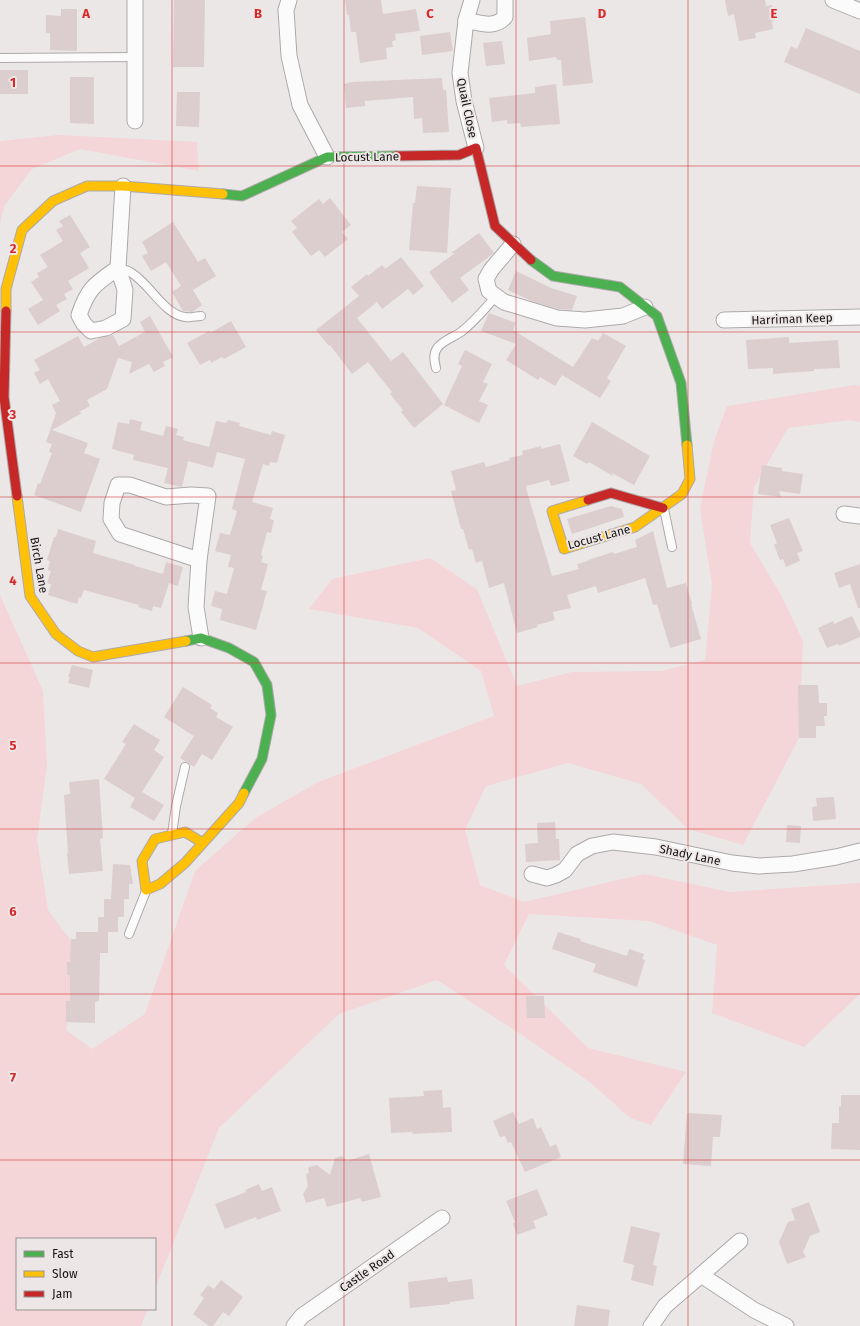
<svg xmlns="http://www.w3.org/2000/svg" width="860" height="1326" font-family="'Fira Sans',sans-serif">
	<rect width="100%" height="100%" fill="#ece7e7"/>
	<g fill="#f4d5d8">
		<path d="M59 135 197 142 199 171 80 149 32 169 4 206 0 224V141Z"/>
		<path d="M854 385 860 386V422L850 420 788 428 754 487 750 543 781 595 803 641 799 738 743 845 688 829 641 784 568 763 486 786 465 830 480 885 524 902 644 874 730 892 860 883V994L804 1047 712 1013 717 945 649 921 529 914 504 965 588 1048 686 1072 651 1125 630 1118 591 1083 519 1033 437 980 339 1014 219 1128 155 1289V1239H17V1309H148L141 1326H0V595L43 691 47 765 37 840 48 910 80 953 66 1030 92 1049 145 1014 195 871 254 819 318 782 494 716 481 671 418 628 309 609 332 579 430 558 477 589 517 686 572 672 662 671 705 660 712 585 700 509 714 441 727 406Z"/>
	</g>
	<g fill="#dccdcf">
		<path d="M174 0H205L204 67H173Z"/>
		<path d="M345 0H381L383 14 416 9 420 31 395 34 396 40 392 41 393 47 386 48 387 59 360 63 356 32H351L349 15H347Z"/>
		<path d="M725 0H765L766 6 772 5 775 20 772 21 773 29 755 33 756 38 739 41 734 14 728 16Z"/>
		<path d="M61 9H77V51L50 50V33H46V15L61 16Z"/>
		<path d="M585 17 593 83 563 86 561 60H557L556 57 529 61 527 38 551 34 550 21Z"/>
		<path d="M806 28 860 51V94L784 62 791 46 797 49Z"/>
		<path d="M450 32 453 51 422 55 420 36Z"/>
		<path d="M502 41 505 64 486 66 483 43Z"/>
		<rect x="0" y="70" width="28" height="24"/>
		<path d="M70 77H94V124L70 123Z"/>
		<path d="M442 78 443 90H446L449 132 423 133 422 118 414 119 413 97 365 101V106L346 108 344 84 351 82Z"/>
		<path d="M556 84 560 124 521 127 520 123 507 124V120L492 122 489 98 535 93V87Z"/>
		<path d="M177 92H200L199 127 176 126Z"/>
		<path d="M417 186 451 188 447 253 409 250 413 203H415Z"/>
		<path d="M330 198 351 225 342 232 348 239 325 257 319 250 311 256 292 232 297 228 291 221 319 199 323 204Z"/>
		<path d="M70 215 90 247 80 253 89 268 68 281 73 289 64 294 67 299 56 305 60 311 38 325 28 309 43 300 31 282 39 277 37 273 48 267 40 255 63 241 56 230 63 226 59 221Z"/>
		<path d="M173 222 198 262 205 258 216 276 193 290 202 305 192 312 183 311 172 292 181 286 166 262 151 271 142 256 148 253 142 242Z"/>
		<path d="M479 233 494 253 460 278 469 290 452 303 429 272 455 253H451Z"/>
		<path d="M401 257 424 286 413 295 408 289 382 309 377 302 357 318 391 361 403 352 443 404 414 428 401 412 403 410 390 394 392 392 368 362 352 374 330 345 329 346 316 330 359 296 351 287 367 274 368 276 382 265 385 269Z"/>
		<path d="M516 271 551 288 577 296 572 310 559 309 534 302 508 290Z"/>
		<path d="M489 313 516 323 513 330 573 367 592 338 598 341 603 333 626 346 607 378 611 381 600 398 562 375 555 386 540 377 538 380 506 360 516 344 481 331Z"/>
		<path d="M150 316 173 357 163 362 165 366 154 372 149 364 129 374 132 362 118 358 107 389 87 400 90 406 79 412 82 413 52 430 88 443 84 453 100 459 81 512 34 495 38 483 40 484 52 453 49 452 52 444 46 442 56 413 52 405 60 401 48 379 40 384 34 373 40 370 34 360 78 336 84 347 100 338 113 335 119 346 145 332 140 322Z"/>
		<path d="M231 321 246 347 224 359 222 357 211 363 210 360 200 365 187 343 209 331 210 333Z"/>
		<path d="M789 337V343L838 340 840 368 814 369V371L773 374V368L748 369 746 340Z"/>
		<path d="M465 350 492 364 483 382 488 384 479 401 488 405 479 423 444 405 462 366 458 364Z"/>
		<path d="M130 419 142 422 140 430 163 436 166 426 178 429 176 435 184 437 183 440 209 447 216 421 226 423 228 420 240 423 239 426 271 435 272 431 285 435 277 463 270 462 269 466 263 464 252 502 273 508 270 519 274 520 271 533 267 532 261 555 263 556 261 562 268 564 261 590 267 591 256 630 220 620 222 609 211 606 215 591 227 594 234 568 228 567 231 555 215 551 220 533 230 535 237 511 232 509 245 459 217 452 213 468 188 461 182 487 164 483 168 468 133 460 134 455 112 449 118 422 129 424Z"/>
		<path d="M592 422 650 456 634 485 612 473 613 476 589 462 587 464 573 456Z"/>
		<path d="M560 444 570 481 551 486 549 480 526 486 527 488H526L552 576 579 569 577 564 588 561V560L613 552 614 554 637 547 635 540 653 531 667 588 686 583 692 604H691L701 639 670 648 657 604 653 605 645 578 598 593 596 586 567 595 571 608 553 612 555 620 537 625 538 627 517 633 504 583 489 588 482 561 476 563 472 549 469 550 463 529H461L451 491 456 490 451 471 484 462 486 467 510 460 509 458 523 455 522 451 541 446V449Z"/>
		<path d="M762 465 782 468V471L803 474 800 494 779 491 781 497 758 494Z"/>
		<path d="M611 506 622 509 624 517 572 534 567 519Z"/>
		<path d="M789 518 803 551 797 553 800 561 786 567 783 559 780 560 774 545 777 543 770 525Z"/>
		<path d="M58 529 96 541 93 553 135 565V566L163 574 166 562 183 567 178 586 169 583 161 608 153 606 152 611 138 607 139 605 84 590 81 598 79 597 77 604 48 595 51 584 47 583 51 571 48 570 50 561 47 560 54 537H56Z"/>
		<path d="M860 564V608H858L850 584 839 588 834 573Z"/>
		<path d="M852 616 860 633V637L839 646 838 644 827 648 818 628 833 621 834 624Z"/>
		<path d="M72 665 93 670 89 688 68 683 70 677H68Z"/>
		<path d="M798 685H818L819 703H827V716H824L825 726H816V738H799Z"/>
		<path d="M183 687 212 705 210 708 218 713 216 717 233 727 212 760 202 754 194 767 180 758 194 736 164 717Z"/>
		<path d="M134 724 160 740 154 750 164 757 142 792 164 805 154 821 130 807 135 798 104 779 126 744 122 742Z"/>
		<path d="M99 779 103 838 100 839 103 871 69 874 67 853H68L64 795 70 794 69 782Z"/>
		<path d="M834 797 836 819 813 821 812 807 817 806 816 798Z"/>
		<path d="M555 822 556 839H559L560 860 526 862 525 844 538 843 537 823Z"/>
		<path d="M787 825 801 826 800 843 786 842Z"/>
		<path d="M113 864 130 865 133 884H129V899H124V917H118V932H108V953H100L99 1001 95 1002V1023L66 1022V1001H70V975H67V962H70L71 939H76V932H98V917H104V899H111Z"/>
		<path d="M558 932 581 939 580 941 627 956 629 949 644 954 642 959 645 960 637 987 593 972 596 964 552 949Z"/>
		<path d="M526 996H544L545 1018H527Z"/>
		<path d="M442 1090 443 1108 451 1107 452 1132 412 1134 413 1132 391 1133 389 1098 424 1096 423 1091Z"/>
		<path d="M841 1095H860V1150L831 1149 832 1123H839V1106H841Z"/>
		<path d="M513 1112 519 1124 533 1118 537 1129 541 1127 550 1147 556 1144 561 1157 525 1172 511 1142 508 1143 505 1136 500 1137 493 1121Z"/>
		<path d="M687 1113 722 1115 720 1137H713L711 1166 683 1164Z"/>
		<path d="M369 1154 381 1197 362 1202 360 1198 327 1207 324 1198 306 1203 303 1194 308 1186 306 1174 309 1173 308 1167 317 1165 330 1175 335 1158 342 1156 347 1161Z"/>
		<path d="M259 1184 262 1191 272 1187 281 1211 257 1220 256 1217 225 1229 215 1204 246 1192 245 1190Z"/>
		<path d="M537 1189 548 1215 533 1221 536 1228 517 1235 513 1223 515 1222 506 1201Z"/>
		<path d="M809 1202 820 1232 810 1236 803 1252 806 1257 787 1264 779 1242 788 1222 795 1220 791 1209Z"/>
		<path d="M631 1226 660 1233 653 1265 657 1266 653 1286 631 1280 634 1265 623 1262Z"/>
		<path d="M447 1277 448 1282 472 1279 474 1299 450 1302V1304L410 1308 408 1282Z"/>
		<path d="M221 1280 243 1297 229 1316 223 1312 213 1326H209L193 1314 204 1298 200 1295 208 1285 214 1289Z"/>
		<path d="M577 1305 610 1310 608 1326H574Z"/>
	</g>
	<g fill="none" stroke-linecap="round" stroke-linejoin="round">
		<defs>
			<g id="lane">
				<path d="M0 58 135 57"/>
				<path d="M118 268C122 269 127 270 130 272 150 283 163 314 185 317 191 318 195 316 201 316"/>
				<path d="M436 368C434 360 433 353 438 347 444 340 454 337 461 332 475 321 485 309 496 296"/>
				<path d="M664 509 672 547"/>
				<path d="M172 834 176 806 185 767"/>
				<path d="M129 934 146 891"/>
			</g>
			<g id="street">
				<path d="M289 0 286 10 289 56 300 105 327 157"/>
				<path d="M472 0 466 20C480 23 494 29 505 17V0"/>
				<path d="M833 0 860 11"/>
				<path d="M466 20 460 73 464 101 476 148"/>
				<path d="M135 121V0"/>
				<path d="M513 244 491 270 486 279 489 291 504 302 557 318 585 320 623 316 645 307"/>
				<path d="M118 268C95 284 88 288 79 315L84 324 91 331 106 328 123 319 125 290 118 268 123 186"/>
				<path d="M724 320 860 317"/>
				<path d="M118 485H130L166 497 191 495 208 496 199 560 120 534 111 519 112 503Z"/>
				<path d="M844 514 860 516"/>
				<path d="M199 560 196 607 201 638"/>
				<path d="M532 874 547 878 556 875 565 870 577 854 592 846 613 842 656 847 732 863 759 866 793 864 836 857 860 851"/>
				<path d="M701 1275 740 1241"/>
				<path d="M294 1326 302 1316 442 1218"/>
				<path d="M651 1326 665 1306 701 1275 754 1310 786 1326"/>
			</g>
			<g id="fast">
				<path d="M223 194 242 196 327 157 396 156"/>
				<path d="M531 260 553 276 620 287 657 316 681 383 687 445"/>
				<path d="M186 641 201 638 229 648 254 662 267 685 271 715 262 759 244 793"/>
			</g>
			<g id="slow">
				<path d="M6 311V289L22 230 53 201 87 186H123L223 194"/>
				<path d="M17 496 30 596 56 634 78 651 93 657 186 641"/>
				<path d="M588 500 552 511 564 549 635 527 682 494 690 479 687 445"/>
				<path d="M203 843 185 832 155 839 142 861 146 890 160 884 185 863 239 803 244 793"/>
			</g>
			<g id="jam">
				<path d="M396 156 459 155 476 148 495 226 531 260"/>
				<path d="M6 311 4 397 17 496"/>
				<path d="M588 500 611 493 663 508"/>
			</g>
		</defs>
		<use href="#lane" stroke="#ada9aa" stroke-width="10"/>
		<use href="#street" stroke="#ada9aa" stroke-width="17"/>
		<use href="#fast" stroke="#ada9aa" stroke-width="11"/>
		<use href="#slow" stroke="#ada9aa" stroke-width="11"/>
		<use href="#jam" stroke="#ada9aa" stroke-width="11"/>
		<use href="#lane" stroke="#fcfbfb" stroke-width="8"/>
		<use href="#street" stroke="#fcfbfb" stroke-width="15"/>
		<use href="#fast" stroke="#4caf50" stroke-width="9"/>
		<use href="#slow" stroke="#ffc107" stroke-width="9"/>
		<use href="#jam" stroke="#c62828" stroke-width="9"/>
	</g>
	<path fill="none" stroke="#d62828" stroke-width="1" stroke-opacity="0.55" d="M172 0V1326M344 0V1326M516 0V1326M688 0V1326M0 166H860M0 332H860M0 497H860M0 663H860M0 829H860M0 994H860M0 1160H860"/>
	<g text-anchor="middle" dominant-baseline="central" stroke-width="4" stroke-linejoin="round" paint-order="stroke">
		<g font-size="12" fill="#151313" stroke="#ede6e6">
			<text transform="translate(467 108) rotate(78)">Quail Close</text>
			<text transform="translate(367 157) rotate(-1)">Locust Lane</text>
			<text transform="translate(792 319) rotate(-2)">Harriman Keep</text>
			<text transform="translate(599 537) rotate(-15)">Locust Lane</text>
			<text transform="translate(39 565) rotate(80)">Birch Lane</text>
			<text transform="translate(690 855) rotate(12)">Shady Lane</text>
			<text transform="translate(367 1271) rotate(-35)">Castle Road</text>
		</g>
	</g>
	<g font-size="13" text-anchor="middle" font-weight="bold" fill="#d62828" stroke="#ede6e6" stroke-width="4" stroke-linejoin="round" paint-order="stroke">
		<text x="86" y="18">A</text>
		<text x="258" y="18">B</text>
		<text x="430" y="18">C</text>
		<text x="602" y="18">D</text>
		<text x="774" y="18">E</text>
		<text x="13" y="87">1</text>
		<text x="13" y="253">2</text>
		<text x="13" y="419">3</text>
		<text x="13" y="585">4</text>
		<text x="13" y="750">5</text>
		<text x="13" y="916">6</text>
		<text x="13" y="1082">7</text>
	</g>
	<rect x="16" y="1238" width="140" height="72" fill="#ede6e6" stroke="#979292"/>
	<rect x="24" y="1251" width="20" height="6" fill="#4caf50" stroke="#979292"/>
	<text x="52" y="1258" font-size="12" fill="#151313">Fast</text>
	<rect x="24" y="1271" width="20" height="6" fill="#ffc107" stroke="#979292"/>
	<text x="52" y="1278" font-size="12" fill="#151313">Slow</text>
	<rect x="24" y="1291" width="20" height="6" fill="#c62828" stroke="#979292"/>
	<text x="52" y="1298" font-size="12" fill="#151313">Jam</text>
</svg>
